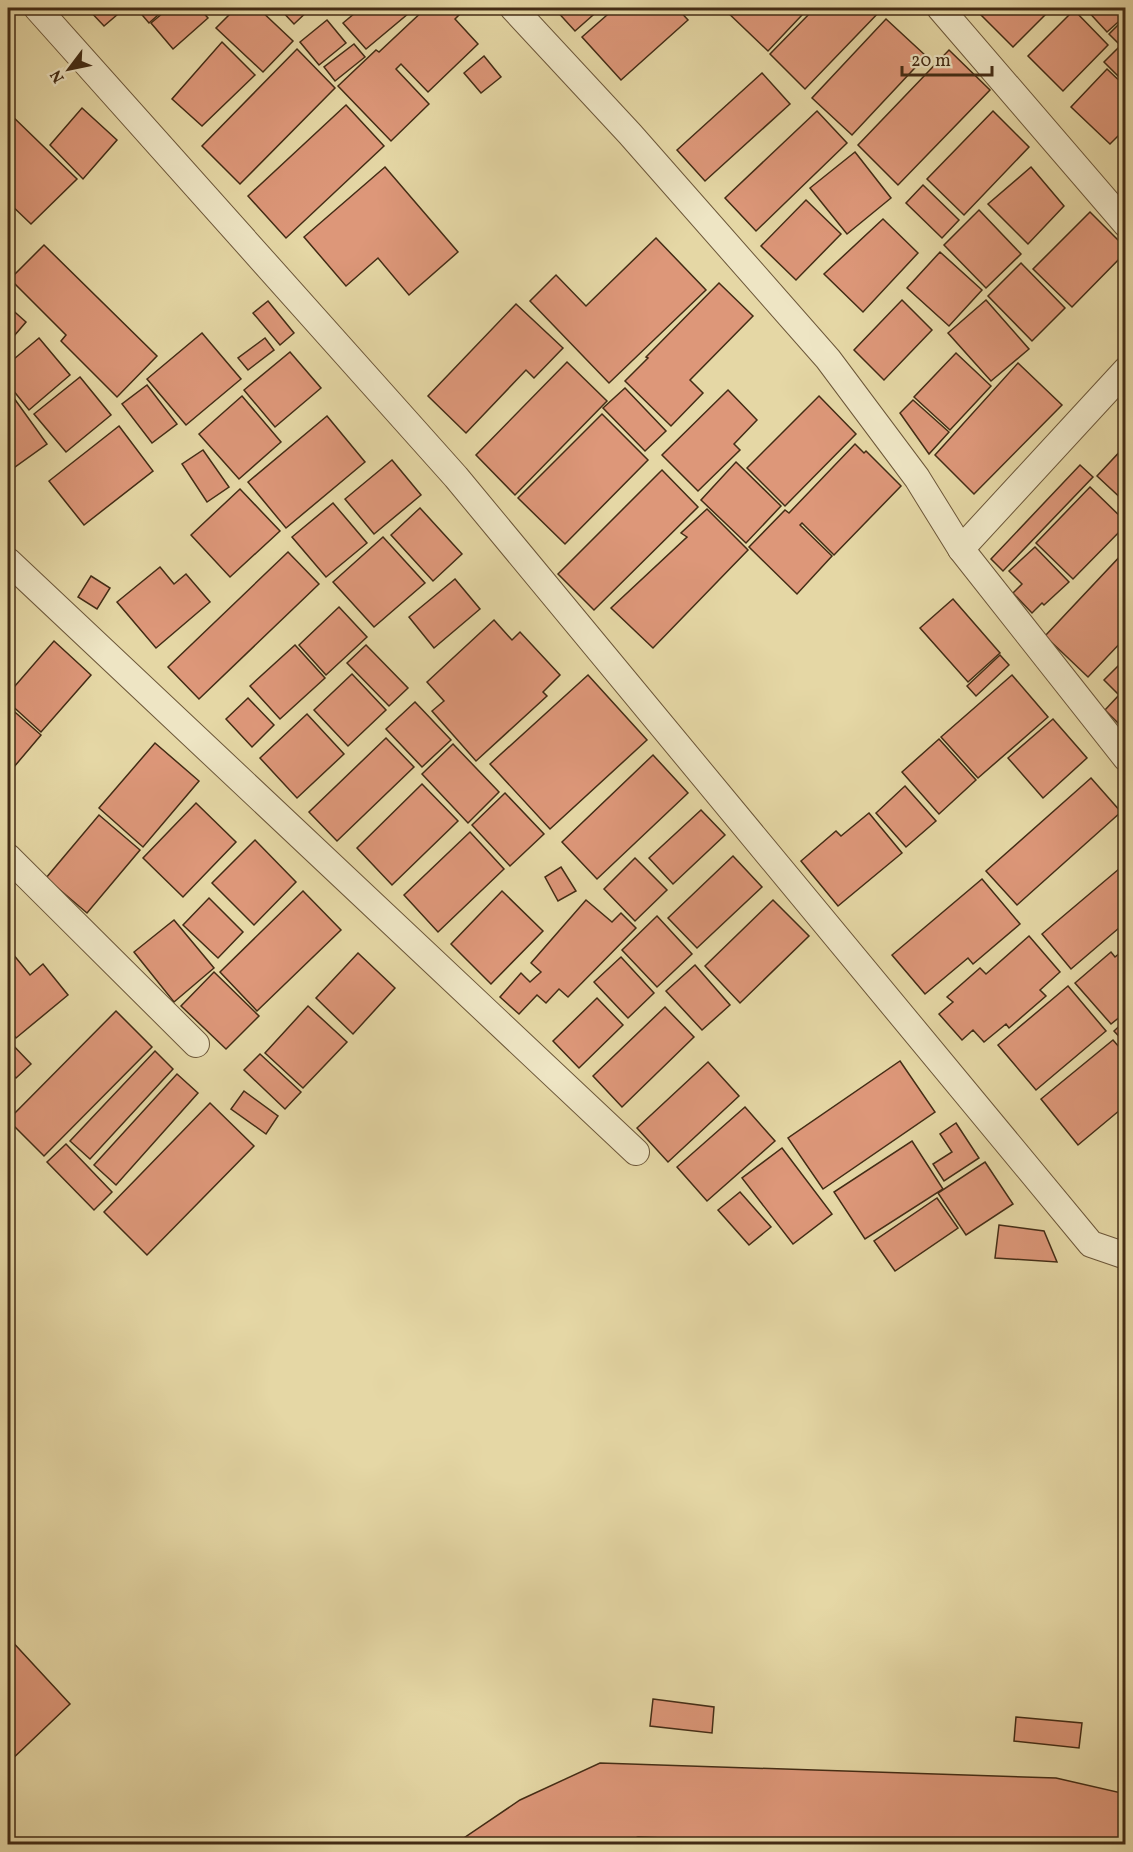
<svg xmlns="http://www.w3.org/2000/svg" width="1133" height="1852" font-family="Vollkorn,serif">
	<rect width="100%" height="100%" fill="#e5d7a5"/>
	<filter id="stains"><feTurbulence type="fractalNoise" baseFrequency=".00333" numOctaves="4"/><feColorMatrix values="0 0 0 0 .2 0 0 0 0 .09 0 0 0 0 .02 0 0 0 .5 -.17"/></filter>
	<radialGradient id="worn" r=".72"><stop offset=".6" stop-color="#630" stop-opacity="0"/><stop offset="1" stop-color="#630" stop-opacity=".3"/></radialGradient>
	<g fill="#dd9779" stroke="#432c15" stroke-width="1.5">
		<path d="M87 8H125L104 26Z"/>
		<path d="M139 8H166L149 23 137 9Z"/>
		<path d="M169 8H199L208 18 173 49 151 23Z"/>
		<path d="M236 8H258L293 41 263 72 216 28Z"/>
		<path d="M279 8H311L294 24Z"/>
		<path d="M361 8H415L366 49 343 23Z"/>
		<path d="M426 8H451L459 15 455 19 478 44 428 92 401 64 396 69 429 104 391 141 338 86 376 50 379 52Z"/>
		<path d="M554 8H601L575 31Z"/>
		<path d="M615 8H677L688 20 621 80 582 37Z"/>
		<path d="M723 8H795L802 15 768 51Z"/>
		<path d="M815 8H883L805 89 770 54Z"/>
		<path d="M974 8H1052L1013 47Z"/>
		<path d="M1085 8H1126V15L1107 32Z"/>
		<path d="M1074 10 1108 45 1063 91 1028 56Z"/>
		<path d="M886 19 926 56 852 135 812 98Z"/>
		<path d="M1124 19 1126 21V51L1109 34Z"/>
		<path d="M327 20 346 43 319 65 300 42Z"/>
		<path d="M222 42 255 75 202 126 172 99Z"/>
		<path d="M354 44 365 57 335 81 324 67Z"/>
		<path d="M1119 47 1126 54V84L1104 62Z"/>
		<path d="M297 49 335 88 240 184 202 146Z"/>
		<path d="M949 50 990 90 898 185 858 145Z"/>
		<path d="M484 56 501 77 481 93 464 73Z"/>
		<path d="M1107 69 1126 87V128L1110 144 1071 107Z"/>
		<path d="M762 73 790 104 705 181 677 150Z"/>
		<path d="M346 105 384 146 286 238 248 196Z"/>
		<path d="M82 108 117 140 83 179 50 145Z"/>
		<path d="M817 111 847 143 756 231 725 198Z"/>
		<path d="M993 111 1029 147 964 215 927 179Z"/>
		<path d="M8 112 77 179 31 224 8 202Z"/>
		<path d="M855 152 891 198 847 234 810 188Z"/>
		<path d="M385 167 458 252 409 295 378 258 346 286 304 237Z"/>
		<path d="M1031 167 1064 206 1028 244 988 204Z"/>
		<path d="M923 185 959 220 942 238 906 203Z"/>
		<path d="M806 200 841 234 796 280 761 246Z"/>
		<path d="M979 210 1021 254 986 288 944 245Z"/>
		<path d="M1090 212 1126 248V252L1072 307 1033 269Z"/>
		<path d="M883 219 918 253 863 312 824 274Z"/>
		<path d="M656 238 706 290 609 383 530 301 556 275 586 306Z"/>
		<path d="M44 245 157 356 117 397 61 341 66 335 10 279Z"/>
		<path d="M940 252 982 290 949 326 907 288Z"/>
		<path d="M1021 263 1065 308 1032 341 988 296Z"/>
		<path d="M719 283 753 316 690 380 703 393 671 426 625 381 648 358 646 357Z"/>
		<path d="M902 300 932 330 884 380 854 350Z"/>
		<path d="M986 300 1029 349 991 381 948 333Z"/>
		<path d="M268 301 294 333 280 345 253 313Z"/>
		<path d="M516 304 563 348 534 378 526 370 466 433 428 396Z"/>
		<path d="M8 306 26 322 8 343Z"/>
		<path d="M202 333 241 379 186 425 147 379Z"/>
		<path d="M39 338 70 375 29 410 8 384V364Z"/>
		<path d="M265 338 274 350 248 370 238 358Z"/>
		<path d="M290 352 321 388 275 427 244 390Z"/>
		<path d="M956 353 991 386 950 430 914 397Z"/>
		<path d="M567 362 607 401 515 495 476 455Z"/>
		<path d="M1018 363 1062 405 974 494 935 455Z"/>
		<path d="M80 377 111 415 66 452 34 414Z"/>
		<path d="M147 385 177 424 152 443 122 404Z"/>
		<path d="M625 388 666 431 645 451 603 408Z"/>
		<path d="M728 390 757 420 734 444 740 450 698 491 662 455Z"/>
		<path d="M11 394 47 444 8 472V396Z"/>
		<path d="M242 396 281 442 239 479 199 434Z"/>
		<path d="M819 396 856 434 785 506 747 468Z"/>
		<path d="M913 400 949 432 929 454 900 413Z"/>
		<path d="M602 414 648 460 565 544 518 498Z"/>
		<path d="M327 416 365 462 286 528 248 482Z"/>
		<path d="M119 426 153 471 84 525 49 481Z"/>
		<path d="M855 444 864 453 866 451 901 486 834 555 802 523 800 525 832 556 797 594 749 547 785 510 789 513Z"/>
		<path d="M1126 445V503L1097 476Z"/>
		<path d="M203 450 229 487 207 502 182 464Z"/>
		<path d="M392 460 421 495 374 534 345 499Z"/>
		<path d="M736 462 781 506 746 543 701 500Z"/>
		<path d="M1080 465 1093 477 1003 571 991 559Z"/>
		<path d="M662 470 698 507 594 610 558 574Z"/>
		<path d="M1090 487 1126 522V525L1073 579 1036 543Z"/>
		<path d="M240 489 280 531 230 577 191 535Z"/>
		<path d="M333 503 367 543 326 577 292 537Z"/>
		<path d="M420 508 462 554 433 581 391 535Z"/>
		<path d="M707 509 748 550 653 648 611 608 687 537 681 533Z"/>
		<path d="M383 537 425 583 374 627 333 582Z"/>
		<path d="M1035 547 1069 582 1044 605 1042 603 1032 613 1013 593 1022 584 1009 571Z"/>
		<path d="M1126 550V637L1088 677 1045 636Z"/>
		<path d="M288 552 319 584 199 699 168 667Z"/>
		<path d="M160 567 174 584 186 574 210 602 156 648 117 602Z"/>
		<path d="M91 576 110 588 97 609 78 597Z"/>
		<path d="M455 579 480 609 434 648 409 617Z"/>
		<path d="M953 599 1000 653 968 682 920 628Z"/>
		<path d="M339 607 367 637 326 675 299 645Z"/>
		<path d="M494 620 512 640 520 632 560 675 543 692 547 696 476 761 432 711 444 701 427 682Z"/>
		<path d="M54 641 91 675 41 732 8 702V694Z"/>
		<path d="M295 645 325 678 280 719 250 686Z"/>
		<path d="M366 645 408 688 389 706 347 663Z"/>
		<path d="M1000 655 1009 665 976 696 967 686Z"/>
		<path d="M1126 658V731L1105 710 1119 695 1104 680Z"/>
		<path d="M352 674 386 710 348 746 314 710Z"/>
		<path d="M588 675 647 740 550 829 490 764Z"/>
		<path d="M1012 675 1048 717 978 778 941 737Z"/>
		<path d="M248 698 274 725 252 747 226 719Z"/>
		<path d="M415 702 451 740 422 767 386 729Z"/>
		<path d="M8 706 41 735 8 774Z"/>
		<path d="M307 714 344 754 297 798 260 758Z"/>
		<path d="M1053 719 1087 758 1043 798 1008 758Z"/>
		<path d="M386 738 414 767 337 841 309 812Z"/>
		<path d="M939 739 976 780 939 814 902 772Z"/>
		<path d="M155 743 199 781 143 847 99 808Z"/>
		<path d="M453 744 499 792 468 823 422 774Z"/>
		<path d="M653 755 688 793 597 879 562 842Z"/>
		<path d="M1091 778 1121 812 1017 905 986 871Z"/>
		<path d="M422 784 458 821 392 885 357 848Z"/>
		<path d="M905 786 936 821 906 847 876 813Z"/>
		<path d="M505 793 544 834 510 866 472 825Z"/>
		<path d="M196 803 236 842 183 897 143 858Z"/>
		<path d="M701 810 725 835 673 884 649 858Z"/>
		<path d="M869 813 902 853 838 906 801 861 836 831 841 836Z"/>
		<path d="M99 815 140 850 87 913 46 878Z"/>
		<path d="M470 832 504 869 438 932 404 895Z"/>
		<path d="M255 840 296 882 254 925 212 883Z"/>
		<path d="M733 856 762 887 697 948 668 918Z"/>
		<path d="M635 858 667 890 635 921 604 889Z"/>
		<path d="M1126 863V922L1071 969 1042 934Z"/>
		<path d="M561 867 576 891 558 901 545 877Z"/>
		<path d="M982 879 1020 924 973 964 968 958 925 994 892 955Z"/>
		<path d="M303 891 341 930 257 1011 220 972Z"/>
		<path d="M502 891 543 931 491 984 451 944Z"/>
		<path d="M209 898 243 932 218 958 183 925Z"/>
		<path d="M586 900 612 922 621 913 636 928 568 997 559 989 546 1003 537 995 519 1014 500 997 521 973 530 982 541 972 531 963Z"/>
		<path d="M773 900 809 936 740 1003 705 966Z"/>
		<path d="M657 916 692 954 657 987 622 950Z"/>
		<path d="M174 920 214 968 174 1002 134 952Z"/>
		<path d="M1029 936 1060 972 1040 990 1046 996 1009 1028 1006 1024 984 1042 973 1030 962 1040 939 1014 953 1002 947 997 980 968 986 974Z"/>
		<path d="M8 948 30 975 43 964 68 995 16 1038 8 1027Z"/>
		<path d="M1126 948V1012L1111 1024 1075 983 1111 952 1115 957Z"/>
		<path d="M358 953 395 988 353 1034 316 998Z"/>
		<path d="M621 957 654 993 628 1018 594 982Z"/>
		<path d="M695 965 730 1005 702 1030 666 991Z"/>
		<path d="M214 972 259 1016 226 1049 181 1006Z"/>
		<path d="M1068 986 1106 1031 1036 1090 998 1045Z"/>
		<path d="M597 998 623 1025 579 1068 553 1041Z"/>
		<path d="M308 1006 347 1042 303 1088 265 1053Z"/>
		<path d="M665 1007 694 1037 622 1107 593 1076Z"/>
		<path d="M116 1011 152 1047 44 1156 8 1120Z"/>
		<path d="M1126 1020V1044L1114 1031Z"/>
		<path d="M8 1040 31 1064 16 1078 8 1070Z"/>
		<path d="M1113 1040 1126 1055V1105L1078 1145 1041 1099Z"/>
		<path d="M155 1051 173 1069 90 1159 70 1141Z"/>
		<path d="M260 1054 301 1092 285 1109 244 1070Z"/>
		<path d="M900 1061 935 1112 823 1189 788 1138Z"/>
		<path d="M708 1062 739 1096 668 1162 637 1128Z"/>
		<path d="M177 1074 198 1093 116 1185 94 1165Z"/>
		<path d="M244 1091 278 1116 266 1134 231 1109Z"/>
		<path d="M210 1103 254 1146 147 1255 104 1212Z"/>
		<path d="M745 1107 775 1141 707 1201 677 1167Z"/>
		<path d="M956 1123 979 1158 944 1181 933 1164 952 1152 940 1134Z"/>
		<path d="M912 1141 943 1189 865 1239 834 1192Z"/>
		<path d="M66 1144 112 1192 94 1210 47 1162Z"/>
		<path d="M782 1148 832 1214 793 1244 742 1178Z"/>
		<path d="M985 1162 1013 1204 966 1235 938 1193Z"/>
		<path d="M740 1192 771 1227 749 1245 718 1210Z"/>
		<path d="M937 1198 958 1228 895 1271 874 1241Z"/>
		<path d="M999 1225 1044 1231 1057 1262 995 1258Z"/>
		<path d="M8 1637 70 1704 8 1763Z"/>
		<path d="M653 1699 714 1707 712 1733 650 1726Z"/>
		<path d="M1016 1717 1082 1723 1079 1748 1014 1741Z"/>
		<path d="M600 1763 1056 1778 1126 1794V1844H819L638 1837 618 1844H455L520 1800Z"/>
	</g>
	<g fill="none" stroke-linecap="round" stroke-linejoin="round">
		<defs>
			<g id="minor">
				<path d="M37 8 456 477 1091 1244 1126 1256"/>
				<path d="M513 8 630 134 828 359 917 478 961 549 1126 758"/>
				<path d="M940 8 1126 224"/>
				<path d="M961 549 1126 370"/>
				<path d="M8 561 636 1152"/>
				<path d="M8 857 196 1044"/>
			</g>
		</defs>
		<use href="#minor" stroke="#6c5739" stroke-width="28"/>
		<use href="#minor" stroke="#eee5c4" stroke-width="26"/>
	</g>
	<rect width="1133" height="1852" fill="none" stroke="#e5d7a5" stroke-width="30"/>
	<rect x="9" y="9" width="1115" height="1834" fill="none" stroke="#432c15" stroke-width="3"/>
	<rect x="15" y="15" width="1103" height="1822" fill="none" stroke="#432c15" stroke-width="1.5"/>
	<g transform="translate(69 69) rotate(238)" stroke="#eee5c4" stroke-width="4.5" paint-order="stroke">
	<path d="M0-4.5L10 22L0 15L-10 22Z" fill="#432c15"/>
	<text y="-9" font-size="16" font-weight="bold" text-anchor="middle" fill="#432c15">N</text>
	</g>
	<path d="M902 66v9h90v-9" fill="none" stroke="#432c15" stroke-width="3"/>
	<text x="911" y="66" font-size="18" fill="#432c15" stroke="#eee5c4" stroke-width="4.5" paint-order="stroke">20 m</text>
	<rect width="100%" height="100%" filter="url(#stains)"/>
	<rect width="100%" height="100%" fill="url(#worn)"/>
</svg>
